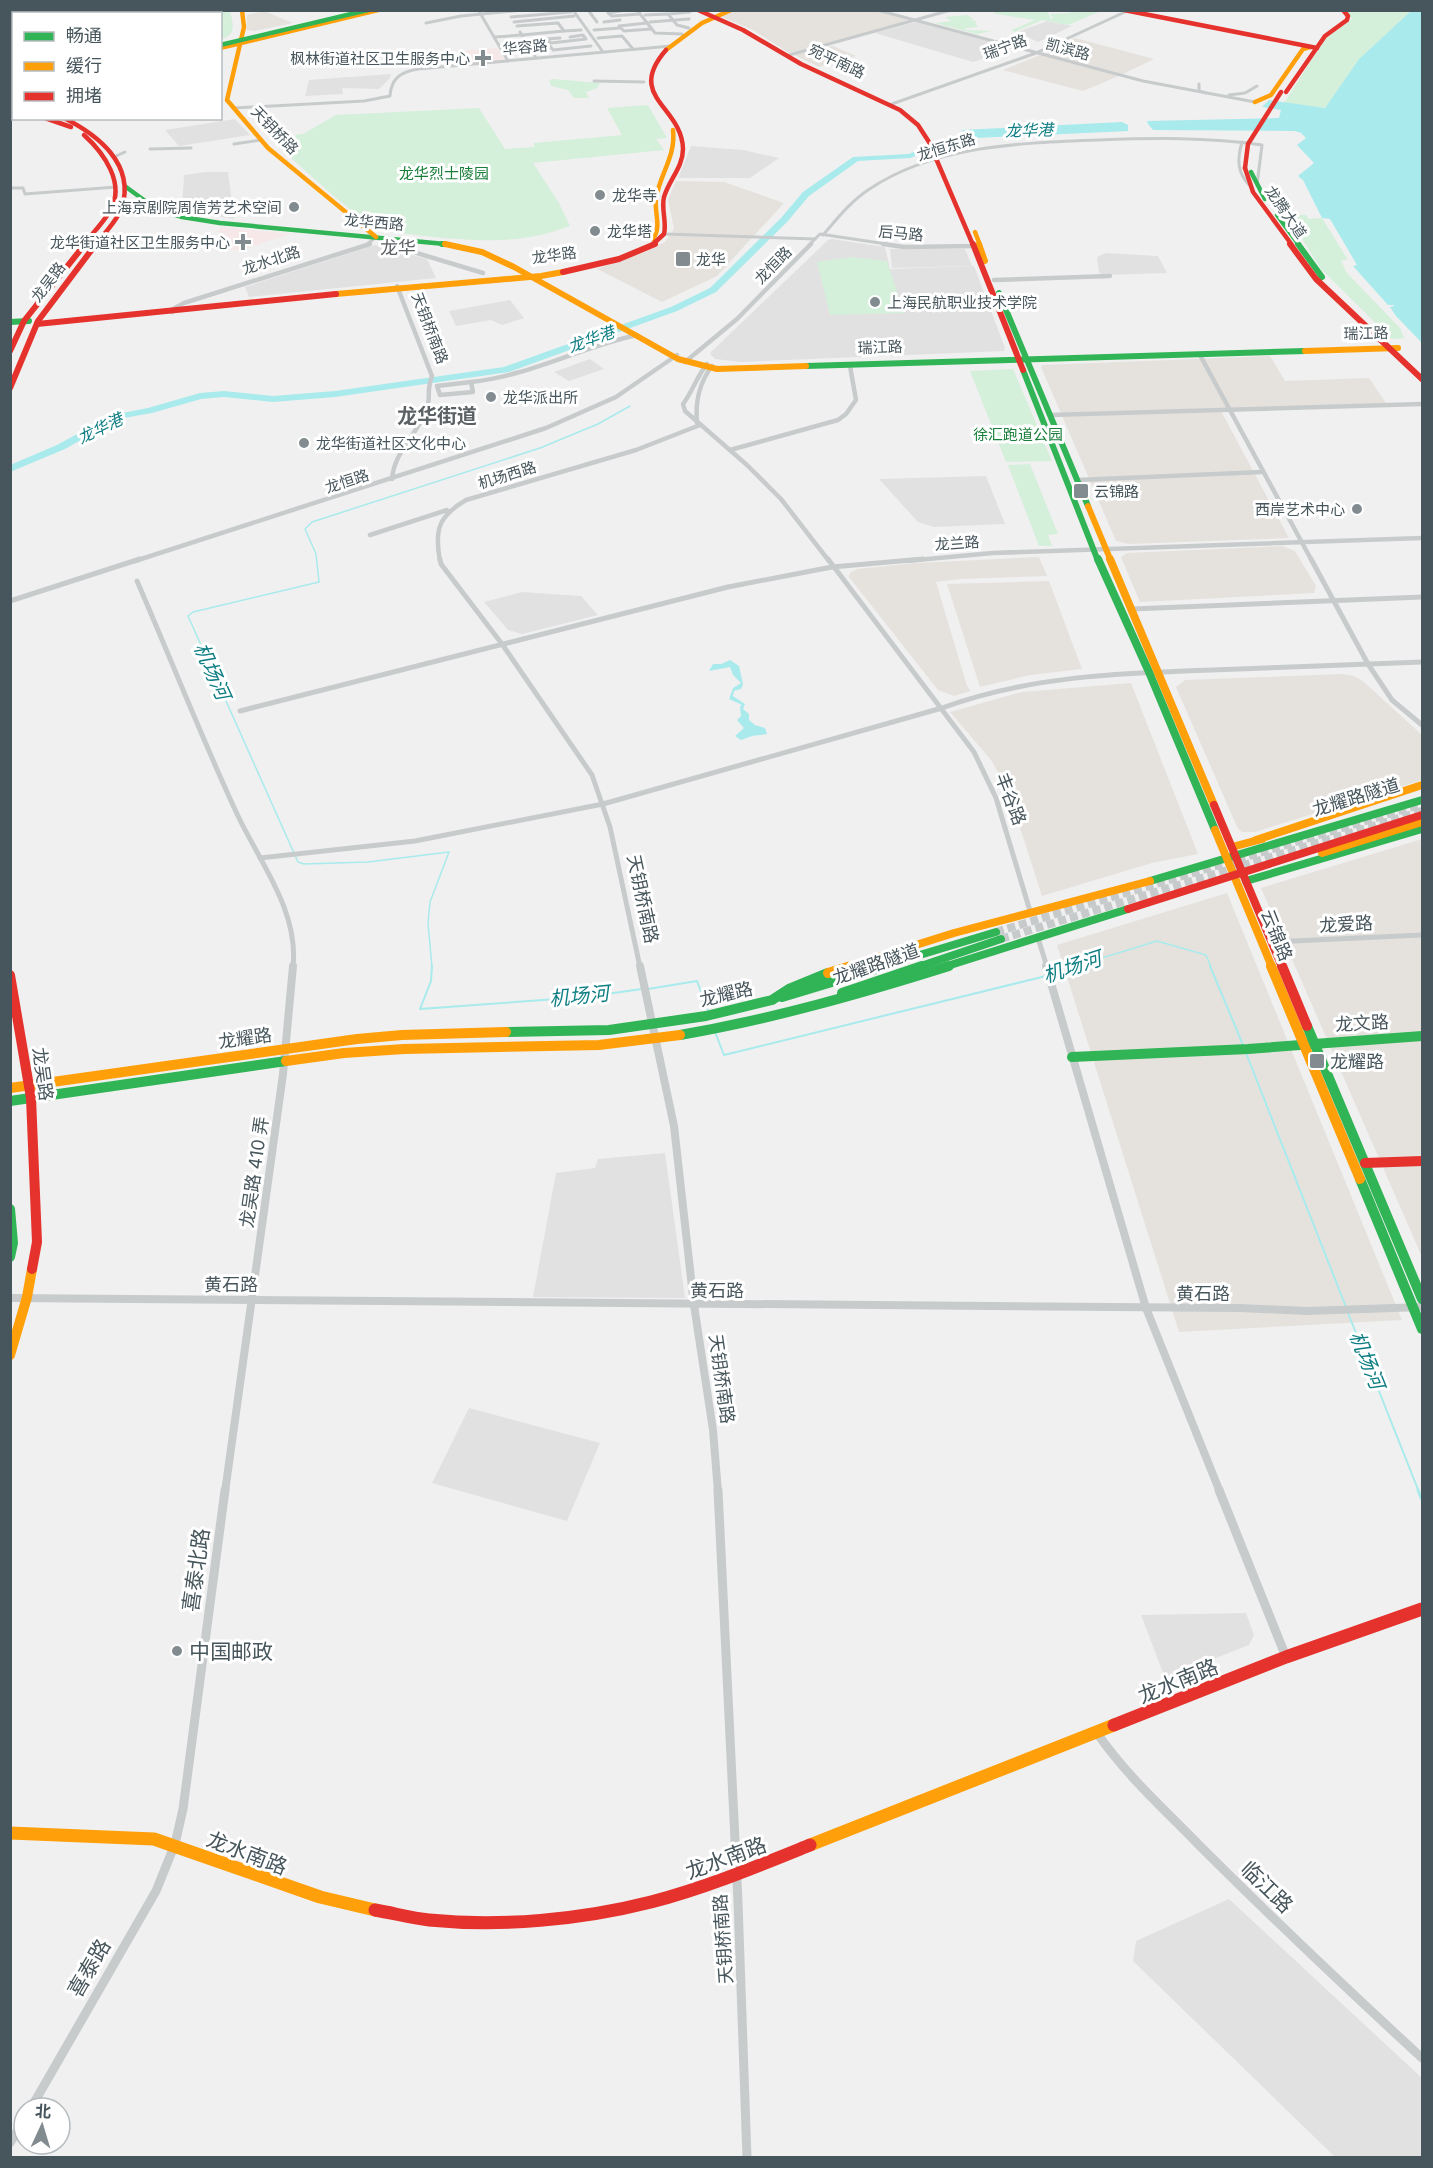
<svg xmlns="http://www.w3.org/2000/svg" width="1433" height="2168" font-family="Inter,'Noto Sans SC',sans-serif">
	<rect width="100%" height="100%" fill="#f0f0f0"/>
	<g fill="#e5e2de">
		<path d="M735 10H872L912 21 789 53 753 30 717 15Z"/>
		<path d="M264 11 293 23 254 31 247 30V15Z"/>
		<path d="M1075 38 1154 59 1123 74 1042 53Z"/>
		<path d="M833 46 856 56 819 67 792 54Z"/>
		<path d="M1040 55 1121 75 1083 91 1003 70Z"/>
		<path d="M676 181 724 182 784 203 717 276 662 302 597 269 645 252 665 242 674 229 668 199Z"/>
		<path d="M1270 356 1285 381 1369 378 1386 403 1220 409 1289 538 1128 544 1116 541 1041 367 1043 365Z"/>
		<path d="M1282 546 1295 551 1316 586 1314 593 1140 602 1121 557 1127 553Z"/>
		<path d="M1039 557 1047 576 960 579 936 582 967 686 971 691 954 696 938 690 849 577 850 573 857 569 916 563Z"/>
		<path d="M1049 581 1082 669 1030 675 980 687 947 584Z"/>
		<path d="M1341 674 1354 676 1364 682 1422 735V780L1255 832H1242L1238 829 1176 687 1185 680Z"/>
		<path d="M1131 683 1198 854 1152 863 1042 896 1008 790 991 760 950 712 1022 692Z"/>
		<path d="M1422 839V1257L1261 888Z"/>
		<path d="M1227 893 1402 1320 1179 1332 1057 945Z"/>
	</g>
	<g fill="#e2e1e2">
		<path d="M1048 21 1072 26 1038 42 1017 32Z"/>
		<path d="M916 22 1014 48 973 62 875 33Z"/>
		<path d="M391 74 390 78 379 89 342 88 343 94 305 96 309 80Z"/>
		<path d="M235 119 250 135 179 146 165 130Z"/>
		<path d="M691 146 743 150 779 158 750 178H678Z"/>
		<path d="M206 172H228L234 219 182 210 184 175Z"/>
		<path d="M832 239 885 247 890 269 974 266 1005 348 1004 351 741 362 715 359 710 354 711 352 828 240Z"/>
		<path d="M375 245 427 259 436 278 249 297 245 287Z"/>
		<path d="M890 249H965L972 266 892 268Z"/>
		<path d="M1106 253 1158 256 1167 273 1105 275 1099 273 1097 257Z"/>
		<path d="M510 300 524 318 502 325 491 320 456 326 449 311Z"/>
		<path d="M590 359 604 369 569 381 554 372Z"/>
		<path d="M986 476 1005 524 934 527 918 522 879 479Z"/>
		<path d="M522 592 581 596 598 615 522 634 508 630 484 602Z"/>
		<path d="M665 1153 685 1298 533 1297 556 1173 595 1168 598 1159Z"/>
		<path d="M469 1408 600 1443 567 1521 432 1483Z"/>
		<path d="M1246 1613 1254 1635 1249 1645 1165 1678 1141 1615Z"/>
		<path d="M1229 1899 1422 2078V2157H1335L1133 1961 1136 1941Z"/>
	</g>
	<g fill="#f6e7e8">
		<path d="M497 48 505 60 466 64 459 51Z"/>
		<path d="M221 227 290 234 240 250H215L212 247 225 233 217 232Z"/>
	</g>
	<g fill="#d4efda">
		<path d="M11 10 230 11C233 23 237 36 221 39L220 14H14V83L11 84Z"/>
		<path d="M1039 10 1048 12 1051 19 1053 18 1050 14 1070 13 1071 11H1101L1068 25 1042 20 1014 32 1012 30 1035 20 996 14 993 11Z"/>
		<path d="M1346 11H1411L1359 59 1325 108 1284 103 1325 39 1352 19Z"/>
		<path d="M967 15 974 19 970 20 977 21 975 23 978 27 965 28 966 30 992 31 977 34 935 23 952 21 945 17Z"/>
		<path d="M553 79 600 83 597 88 586 92 589 98H574L568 90 551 86 549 80Z"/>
		<path d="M648 105 667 138 656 139 664 150 533 163 559 203 570 226C518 246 470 241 416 235 404 233 387 234 376 227 341 206 311 175 280 148L298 134H303L336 115 479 108 505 149 534 147V143L622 135 607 108Z"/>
		<path d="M1283 214 1306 215 1309 219 1322 218 1348 260H1341L1346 272 1400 328 1404 338 1392 339 1321 269 1296 229 1291 227Z"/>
		<path d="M852 257 887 261 904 313 830 315 817 262Z"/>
		<path d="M1013 369 1052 461 1006 462 970 371Z"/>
		<path d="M1030 464 1058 534 1048 535 1052 546H1039L1008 465Z"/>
	</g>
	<g fill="#a9eaec">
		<path d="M1411 11H1422V343L1396 316 1390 307 1394 306V305H1388L1353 266 1357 265 1330 219 1322 218 1303 180 1298 176 1314 163 1297 145 1306 138 1301 133 1295 131 1153 130 1148 124 1147 121 1279 118 1281 110 1262 107 1269 100 1325 108 1359 59Z"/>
		<path d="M1122 122 1128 125V131L976 138 961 130Z"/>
		<path d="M730 660 739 666 743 684 741 689 734 691 733 696 745 704 743 709 749 714V720L755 725 765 728 767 734 752 736 741 740 735 736 744 728 737 720 741 716 740 707 742 705 729 699 733 688 741 683 733 675 730 667 709 671 713 664H721Z"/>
	</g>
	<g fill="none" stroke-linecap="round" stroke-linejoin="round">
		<g stroke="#a9eaec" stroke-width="1.5">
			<path d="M432 967 428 923 430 902 449 852 368 862 304 864 298 862 188 616 193 612 319 582 316 554 305 529 312 522 540 448 598 424 630 406"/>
			<path d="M1073 967 1157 941 1206 955 1211 967"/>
		</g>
		<g stroke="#a9eaec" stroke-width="2">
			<path d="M432 966 431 981 420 1009 585 997 642 989"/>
			<path d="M1210 966 1243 1045"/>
			<path d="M1052 974 1078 966"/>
			<path d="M648 989 697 981 709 1013"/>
			<path d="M715 1032 724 1055 1046 976"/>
			<path d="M1246 1053 1346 1307"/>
			<path d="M1348 1313 1419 1492"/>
		</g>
		<path stroke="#a9eaec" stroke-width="3" d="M1418 1490 1422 1500"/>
		<path fill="#a9eaec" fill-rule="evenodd" d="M989 130H992V134L949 143 910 158 858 161 809 196 787 222 716 292 677 311 509 372 335 397 273 402 224 397 201 399 152 413 118 419 65 449 10 472V465L57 445 112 415 148 408 200 393 224 391 273 396 335 391 504 367 671 307 710 288 781 218 803 192 853 157 909 154 944 139Z"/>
		<g stroke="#c6cacb" stroke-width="8" stroke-dasharray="8 4" stroke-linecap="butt">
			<path d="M996 932 1422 804"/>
			<path d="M1001 939 1422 811"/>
		</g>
		<g stroke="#c8cbcc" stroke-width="3">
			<path d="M573 10 603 52"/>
			<path d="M588 10 597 22"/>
			<path d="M626 10 608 13 612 16 640 14"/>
			<path d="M637 10 655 33 682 34"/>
			<path d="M877 10 1143 81 1255 102"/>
			<path d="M480 13 508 61"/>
			<path d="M669 14 690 12"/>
			<path d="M645 15 668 14 677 25 689 28"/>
			<path d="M511 17 571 12"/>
			<path d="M514 22 574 16"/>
			<path d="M604 22 620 20"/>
			<path d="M650 22 689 19"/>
			<path d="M426 23 461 16 523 10"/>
			<path d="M647 23 619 26 624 31 651 29"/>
			<path d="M517 26 558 23 564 31 522 35 536 58"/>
			<path d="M594 30 620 28"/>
			<path d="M564 31 581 30"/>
			<path d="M495 37 522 35 520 32"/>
			<path d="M560 38 546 39 551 43 586 39 583 35 570 37"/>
			<path d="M598 38 622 36 633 49"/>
			<path d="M548 43 553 50 591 46"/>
			<path d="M530 48 549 47"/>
			<path d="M789 55 951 10"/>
			<path d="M594 81 644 82"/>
			<path d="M1199 84V91L1206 93"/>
			<path d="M1229 95 1245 93 1257 86"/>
			<path d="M889 105 1036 53 1127 11"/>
			<path d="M233 108 364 101 390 96C391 78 401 72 418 69L671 46"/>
			<path d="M1242 142C1237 159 1237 172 1249 185"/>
			<path d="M234 144 261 140"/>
			<path d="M150 149 191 148"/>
			<path d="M116 156 125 152"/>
			<path d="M10 188H23L25 194 116 187"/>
			<path d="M664 234 815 239"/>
			<path d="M823 235C837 219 850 202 868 190 934 145 1021 143 1098 140 1153 138 1207 137 1262 145L1257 185"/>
			<path d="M366 245 376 237 389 245"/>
			<path d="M809 245 820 234 893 245"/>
		</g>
		<g stroke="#c8cbcc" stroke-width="4.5">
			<path d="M387 244 483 273"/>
			<path d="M883 244 904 247 978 246"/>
			<path d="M994 280 1110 276"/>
			<path d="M172 312 173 309 184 303 370 244"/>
			<path d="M1200 355 1312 561"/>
			<path d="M685 362 737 319 811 244"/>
			<path d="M707 364C697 376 693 391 683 404L685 411 747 465 781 499 829 561"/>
			<path d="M471 382 473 392 440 395 437 386Z"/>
			<path d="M471 382C529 376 581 347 637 335"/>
			<path d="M1050 415 1422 404"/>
			<path d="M697 423C695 402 699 383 712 366"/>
			<path d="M730 450 838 420 846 414 856 400 850 366"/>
			<path d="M392 479C394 451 419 433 427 408 431 398 426 391 432 376L397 286"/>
			<path d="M1078 480 1262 472"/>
			<path d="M370 535 447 510"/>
			<path d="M135 561 546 428 616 397 677 355"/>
			<path d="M440 561C434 529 439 516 466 500L636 450 700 425"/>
			<path d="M906 561 993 553 1422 538"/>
		</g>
		<g stroke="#c8cbcc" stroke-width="5">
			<path d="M440 559 441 564 502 644 592 775 610 827 640 967"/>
			<path d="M828 559 974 752 996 798 1030 911"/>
			<path d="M1311 559 1368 664 1392 700 1422 725"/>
			<path d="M137 581C171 659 202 739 238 816 261 864 299 912 293 967"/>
			<path d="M10 601 140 559"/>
			<path d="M1132 609 1422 597"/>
			<path d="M240 711 728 587 832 567 923 559"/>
			<path d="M260 858 415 841 603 804 942 708C1029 676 1120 673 1212 670 1282 667 1352 665 1422 662"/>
			<path d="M1038 938 1047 967"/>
			<path d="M1272 942 1422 935"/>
		</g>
		<g stroke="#c8cbcc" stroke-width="8">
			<path d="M640 966 674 1126 694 1305 713 1430 718 1492"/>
			<path d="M1046 966 1146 1308 1220 1492"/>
			<path d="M10 1298 1240 1308 1308 1311 1422 1307"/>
			<path d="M225 1492 283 1074 293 966"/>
		</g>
		<g stroke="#c8cbcc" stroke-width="9">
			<path d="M718 1490 738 1902 747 2158"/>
			<path d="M1219 1490 1286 1657"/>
			<path d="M1097 1733C1126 1775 1163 1808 1198 1844 1271 1917 1346 1988 1422 2058"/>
			<path d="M31 2108 156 1891 175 1844 183 1809 225 1490"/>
			<path d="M10 2143 24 2120"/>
		</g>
		<g stroke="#30b455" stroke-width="4.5">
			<path d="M10 87H14"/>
			<path d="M10 105 14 106"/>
			<path d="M10 111H14"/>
			<path d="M1251 172 1265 199"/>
			<path d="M126 187 148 203"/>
			<path d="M114 202 142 204 182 217 220 223 445 244"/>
			<path d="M1277 215 1299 245"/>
		</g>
		<g stroke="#30b455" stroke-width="6">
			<path d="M442 244H445"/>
			<path d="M1298 244 1322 277"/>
			<path d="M999 293 1088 506"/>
			<path d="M10 322 29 321"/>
			<path d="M806 366 1305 351"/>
			<path d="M1023 370 1098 561"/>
		</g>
		<g stroke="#30b455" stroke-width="8">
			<path d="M1098 559 1149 672 1215 830"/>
			<path d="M1150 881 1422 800"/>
			<path d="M1246 881 1422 829"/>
			<path d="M880 967 996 932"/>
			<path d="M918 967 1001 939"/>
			<path d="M944 967 1128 909"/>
		</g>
		<g stroke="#30b455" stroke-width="10">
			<path d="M842 993 922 966"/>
			<path d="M782 997 885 966"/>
			<path d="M1307 1026 1422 1299"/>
			<path d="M506 1032 609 1030 706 1016 772 1000 789 989 828 973"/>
			<path d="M680 1035C772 1019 860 994 949 966"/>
			<path d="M1072 1057 1248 1049 1422 1036"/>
			<path d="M10 1101 286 1061"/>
			<path d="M1360 1179 1422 1329"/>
			<path d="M10 1209 13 1243 10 1257"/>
		</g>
		<g stroke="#ff9f0a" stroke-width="4.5">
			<path d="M242 10 244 27 227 100 268 148 376 237"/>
			<path d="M220 48 378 10"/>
			<path d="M666 50 702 23 731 10"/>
			<path d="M10 92H14"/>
			<path d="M1255 102 1271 95 1303 49 1310 47"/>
			<path d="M975 232 980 245"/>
			<path d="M653 239C662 226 654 213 656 198 660 174 676 156 673 130"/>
			<path d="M445 244 451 245"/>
		</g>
		<g stroke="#ff9f0a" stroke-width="6">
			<path d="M445 244 482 252 514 267 678 359 717 369 806 366"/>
			<path d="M979 244 985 261"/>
			<path d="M336 294 541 276 563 272"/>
			<path d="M1305 351 1398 348"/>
			<path d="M1088 506 1111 561"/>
		</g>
		<g stroke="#ff9f0a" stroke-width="8">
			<path d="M1110 559 1214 805"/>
			<path d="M1215 830 1272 967"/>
			<path d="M1256 840 1422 785"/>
			<path d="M1232 847 1262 839"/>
			<path d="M1322 853 1422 822"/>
			<path d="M846 967 954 933 1150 881"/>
		</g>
		<g stroke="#ff9f0a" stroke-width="10">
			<path d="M1271 966 1360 1179"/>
			<path d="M828 973 851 966"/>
			<path d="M286 1061 344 1053 404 1049 599 1045 680 1035"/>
			<path d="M10 1088 357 1039 402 1035 506 1032"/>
			<path d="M10 1355 27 1297 32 1269"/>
		</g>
		<g stroke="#ff9f0a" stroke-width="13">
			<path d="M10 1833 154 1839 320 1897 375 1910"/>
			<path d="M810 1845 1114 1725"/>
		</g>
		<g stroke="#e5322d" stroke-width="4.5">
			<path d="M698 10 743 30 801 64 900 110 918 125 929 142 973 245"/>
			<path d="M1124 10 1317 48"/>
			<path d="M1286 92 1325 36 1347 20 1348 16 1343 10"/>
			<path d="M45 118 71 127"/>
			<path d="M64 118C98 135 135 164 122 207 118 220 103 235 95 245"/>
			<path d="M1245 168 1253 192 1292 245"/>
			<path d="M83 245C92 234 103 223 110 211 126 184 104 153 84 135"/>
			<path d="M652 245 664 234C667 222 661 209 664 197 669 180 683 167 683 149 682 106 625 97 666 50"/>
		</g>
		<g stroke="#e5322d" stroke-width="6">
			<path d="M973 244 1023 370"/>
			<path d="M1290 244 1316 279 1422 379"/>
			<path d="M563 272 619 259 655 244"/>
			<path d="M37 324 336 294"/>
			<path d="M10 351 24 321 85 244"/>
			<path d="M10 388 38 321 96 244"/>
		</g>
		<g stroke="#e5322d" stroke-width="8">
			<path d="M1214 805 1282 967"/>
			<path d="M1128 909 1422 815"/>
		</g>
		<g stroke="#e5322d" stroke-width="10">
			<path d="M1282 966 1307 1026"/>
			<path d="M10 975 31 1098 37 1242 32 1269"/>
			<path d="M1365 1163 1422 1161"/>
		</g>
		<g stroke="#e5322d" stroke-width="13">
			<path d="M1114 1725 1286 1657 1422 1609"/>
			<path d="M375 1910C393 1913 411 1918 429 1920 501 1927 580 1920 651 1902 705 1888 758 1866 810 1845"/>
		</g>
		<path stroke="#30b455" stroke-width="4.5" d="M220 45 368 10"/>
		<path stroke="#e5322d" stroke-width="4.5" d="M1245 168 1248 144 1281 92"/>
	</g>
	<g fill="#828c90" stroke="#fff" stroke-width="2">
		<path d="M480 49h6v6h6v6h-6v6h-6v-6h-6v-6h6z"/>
		<circle cx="600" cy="195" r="6"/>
		<circle cx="294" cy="207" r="6"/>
		<circle cx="595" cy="231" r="6"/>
		<path d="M240 233h6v6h6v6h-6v6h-6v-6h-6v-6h6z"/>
		<rect x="675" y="251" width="16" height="16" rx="3"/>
		<circle cx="875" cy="302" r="6"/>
		<circle cx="491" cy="397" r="6"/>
		<circle cx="304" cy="443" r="6"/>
		<rect x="1073" y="483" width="16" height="16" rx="3"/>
		<circle cx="1357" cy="509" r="6"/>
		<rect x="1309" y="1053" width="16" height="16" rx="3"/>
		<circle cx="177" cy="1651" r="6"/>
	</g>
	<g text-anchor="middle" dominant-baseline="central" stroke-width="6" stroke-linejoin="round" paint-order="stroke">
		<g font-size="15" fill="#47565c" stroke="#fff">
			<text transform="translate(525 47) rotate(-5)">华容路</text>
			<text transform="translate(1005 47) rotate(-20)">瑞宁路</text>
			<text transform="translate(1068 49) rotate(15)">凯滨路</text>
			<text transform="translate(837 61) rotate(25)">宛平南路</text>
			<text transform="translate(275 130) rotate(46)">天钥桥路</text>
			<text transform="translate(946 147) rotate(-17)">龙恒东路</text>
			<text transform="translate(1286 212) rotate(55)">龙腾大道</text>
			<text transform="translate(374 222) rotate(5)">龙华西路</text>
			<text transform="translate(901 233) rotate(5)">后马路</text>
			<text transform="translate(554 255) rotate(-8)">龙华路</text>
			<text transform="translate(271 260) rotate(-18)">龙水北路</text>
			<text transform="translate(773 265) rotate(-46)">龙恒路</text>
			<text transform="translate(48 282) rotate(-53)">龙吴路</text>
			<text transform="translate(430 328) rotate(69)">天钥桥南路</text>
			<text transform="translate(1366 333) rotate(-1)">瑞江路</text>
			<text transform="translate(880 347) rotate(-2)">瑞江路</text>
			<text transform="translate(507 475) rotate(-17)">机场西路</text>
			<text transform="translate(347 481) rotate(-18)">龙恒路</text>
			<text transform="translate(957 543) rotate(-4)">龙兰路</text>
		</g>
		<g font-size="15" fill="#47565c" stroke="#fff" text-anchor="start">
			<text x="470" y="58" text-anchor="end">枫林街道社区卫生服务中心</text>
			<text x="612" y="195">龙华寺</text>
			<text x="282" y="207" text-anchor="end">上海京剧院周信芳艺术空间</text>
			<text x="607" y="231">龙华塔</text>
			<text x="230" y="242" text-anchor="end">龙华街道社区卫生服务中心</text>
			<text x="696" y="259">龙华</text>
			<text x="887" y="302">上海民航职业技术学院</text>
			<text x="503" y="397">龙华派出所</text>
			<text x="316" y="443">龙华街道社区文化中心</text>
			<text x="1094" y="491">云锦路</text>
			<text x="1345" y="509" text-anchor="end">西岸艺术中心</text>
		</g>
		<g font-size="15" fill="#187e39" stroke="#fff">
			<text x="444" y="173">龙华烈士陵园</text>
			<text x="1018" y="434">徐汇跑道公园</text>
		</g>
		<g font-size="16" font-style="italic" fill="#0e7e83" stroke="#fff">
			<text transform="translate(1029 130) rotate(-2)">龙华港</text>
			<text transform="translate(591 339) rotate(-20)">龙华港</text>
			<text transform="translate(100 428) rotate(-26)">龙华港</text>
		</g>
		<g font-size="18" fill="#5b6164" stroke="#fff">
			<text x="398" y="247">龙华</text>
		</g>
		<g font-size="18" fill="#47565c" stroke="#fff">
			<text transform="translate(1356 797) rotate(-17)">龙耀路隧道</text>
			<text transform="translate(1011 799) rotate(69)">丰谷路</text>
			<text transform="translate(643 899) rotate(78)">天钥桥南路</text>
			<text transform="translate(1346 924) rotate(-3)">龙爱路</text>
			<text transform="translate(1277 935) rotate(68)">云锦路</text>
			<text transform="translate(876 964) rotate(-19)">龙耀路隧道</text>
			<text transform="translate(726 994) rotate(-13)">龙耀路</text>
			<text transform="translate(1362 1023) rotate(-3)">龙文路</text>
			<text transform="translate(245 1038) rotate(-8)">龙耀路</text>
			<text transform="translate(43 1074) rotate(82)">龙吴路</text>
			<text transform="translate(254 1172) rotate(-82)">龙吴路 410 弄</text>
			<text x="231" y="1284">黄石路</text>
			<text x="717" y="1290">黄石路</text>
			<text x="1203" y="1293">黄石路</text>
			<text transform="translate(722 1379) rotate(82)">天钥桥南路</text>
			<text transform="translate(723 1939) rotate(-94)">天钥桥南路</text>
		</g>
		<g font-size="18" fill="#47565c" stroke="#fff" text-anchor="start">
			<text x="1330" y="1061">龙耀路</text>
		</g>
		<g font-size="20" font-weight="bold" fill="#5b6164" stroke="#fff">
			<text x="437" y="416">龙华街道</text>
		</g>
		<g font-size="20" font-style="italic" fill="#0e7e83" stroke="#fff">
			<text transform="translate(212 671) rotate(66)">机场河</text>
			<text transform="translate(1072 967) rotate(-18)">机场河</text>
			<text transform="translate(579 996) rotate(-6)">机场河</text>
			<text transform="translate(1367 1360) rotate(68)">机场河</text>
		</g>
		<g font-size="21" fill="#47565c" stroke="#fff">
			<text transform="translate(196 1570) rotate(-82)">喜泰北路</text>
			<text transform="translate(1178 1681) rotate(-22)">龙水南路</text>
			<text transform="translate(247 1853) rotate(21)">龙水南路</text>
			<text transform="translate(726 1858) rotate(-20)">龙水南路</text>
			<text transform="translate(1267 1887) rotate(44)">临江路</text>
			<text transform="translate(89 1968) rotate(-60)">喜泰路</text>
		</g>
		<g font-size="21" fill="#47565c" stroke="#fff" text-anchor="start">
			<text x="189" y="1651">中国邮政</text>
		</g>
	</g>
	<rect width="1433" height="2168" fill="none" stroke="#47565c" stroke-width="24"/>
	<rect x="12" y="12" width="210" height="108" fill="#ffffff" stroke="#b5bbbe" stroke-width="1.5"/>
	<rect x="24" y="32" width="30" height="9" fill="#30b455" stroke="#b5bbbe" stroke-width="1.5"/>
	<text x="66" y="42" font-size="18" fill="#47565c">畅通</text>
	<rect x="24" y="62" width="30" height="9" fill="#ff9f0a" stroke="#b5bbbe" stroke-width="1.5"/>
	<text x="66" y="72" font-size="18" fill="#47565c">缓行</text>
	<rect x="24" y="92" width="30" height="9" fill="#e5322d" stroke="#b5bbbe" stroke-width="1.5"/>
	<text x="66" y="102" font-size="18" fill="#47565c">拥堵</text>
	<g transform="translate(42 2126) rotate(4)"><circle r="28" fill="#ffffff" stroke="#b5bbbe" stroke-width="1.5"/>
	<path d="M0-4.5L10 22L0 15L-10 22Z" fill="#828c90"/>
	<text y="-9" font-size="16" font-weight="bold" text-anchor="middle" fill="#47565c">北</text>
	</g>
</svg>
